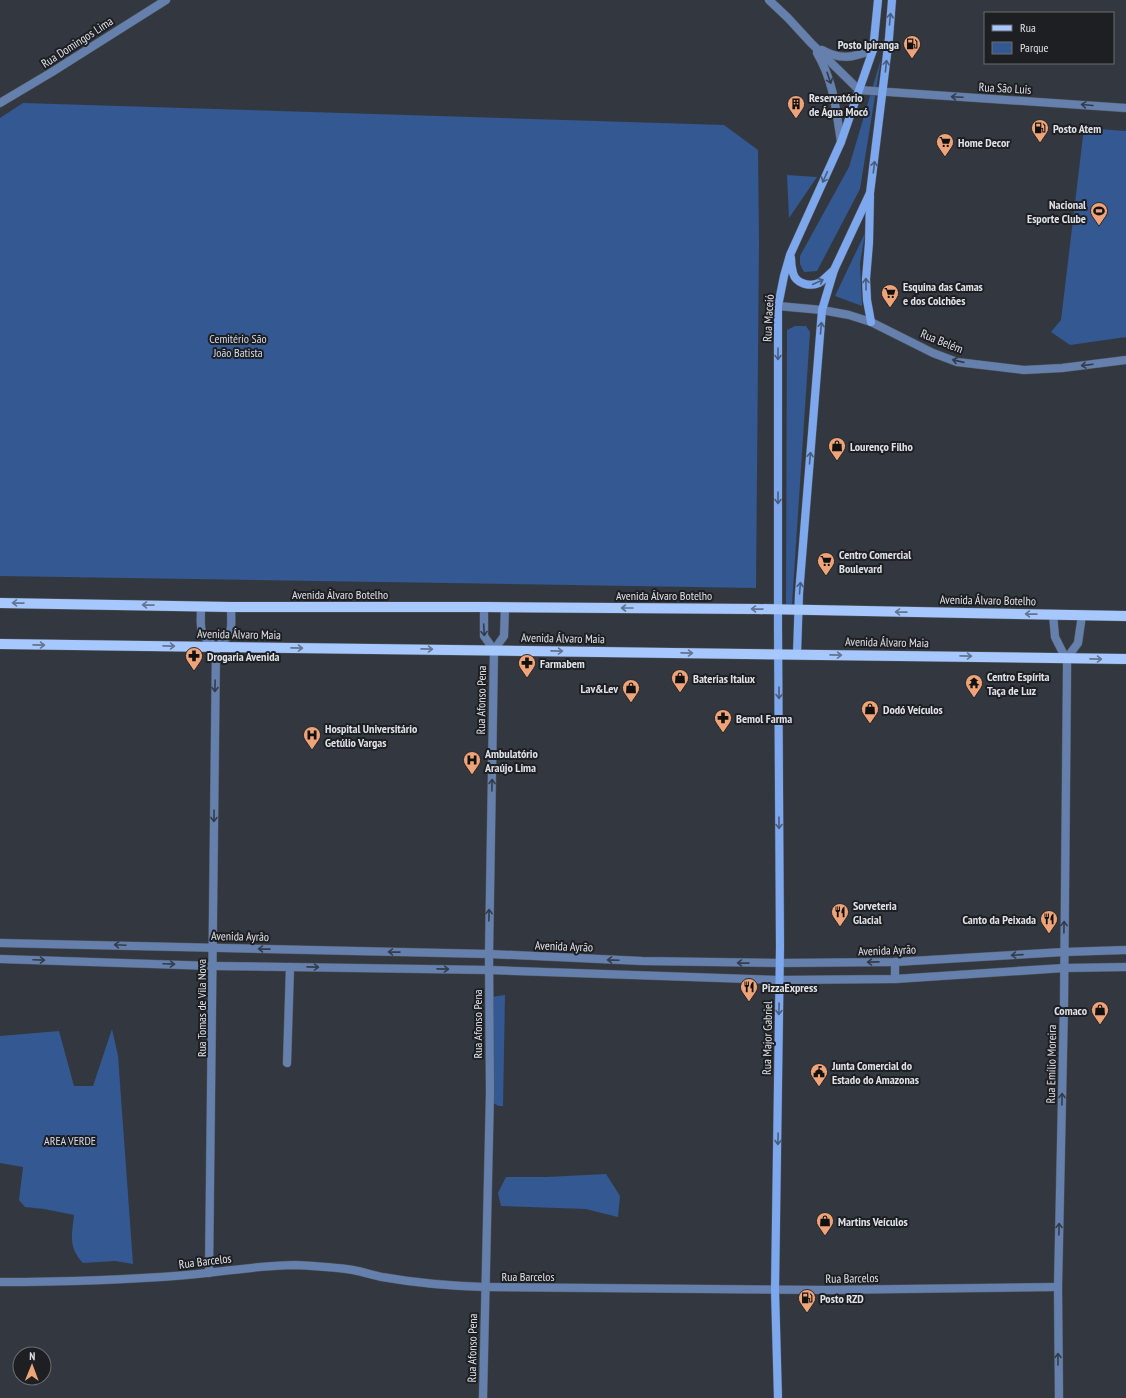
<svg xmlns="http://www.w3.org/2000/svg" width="1126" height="1398" font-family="'PT Sans Narrow',sans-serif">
	<rect width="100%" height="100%" fill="#333840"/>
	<g fill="#345891">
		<path d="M881 59 860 189 817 271 804 272 800 264V256L849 167Z"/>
		<path d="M23 103 724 125 758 150 759 242 756 588 0 576V118Z"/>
		<path d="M1084 128 1126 131V337L1070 345 1051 332 1061 320Z"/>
		<path d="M787 175 817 177 789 218Z"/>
		<path d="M865 233 860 264 862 306 835 296Z"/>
		<path d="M795 326H806L810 332 792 604H786L787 330Z"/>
		<path d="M505 995 503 1106H499L493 1103 492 997Z"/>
		<path d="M112 1029 118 1056 133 1264 115 1261 83 1263C68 1247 72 1235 74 1215L44 1209 25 1207 19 1200 23 1167 0 1163V1036L59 1031 74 1086H93Z"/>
		<path d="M606 1174 620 1196 618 1217 586 1209 501 1206 498 1193 506 1177H547Z"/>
	</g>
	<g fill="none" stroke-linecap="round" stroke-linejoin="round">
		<defs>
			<g id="minor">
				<path d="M769 0 788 18 811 43 859 90 1126 108"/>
				<path d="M822 50C842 61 853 57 873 50"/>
				<path d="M817 53C834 82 836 110 841 142"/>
				<path d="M0 103 52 72 166 0"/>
				<path d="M778 306 822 310 849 315 871 322 933 353 957 362 1024 370 1062 368 1126 360"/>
				<path d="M201 606C201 627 197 634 216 647"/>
				<path d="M484 607V636L494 650"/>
				<path d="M1053 614 1055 637 1063 653 1067 658V671L1064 1005 1058 1287 1059 1398"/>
				<path d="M216 647C235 634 231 628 231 607"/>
				<path d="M1067 658 1078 643 1082 615"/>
				<path d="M287 1063 290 967"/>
				<path d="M209 1273 216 647"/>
				<path d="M0 1282C62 1282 125 1280 187 1275 224 1272 259 1265 296 1265 315 1266 334 1267 353 1270 363 1272 373 1275 382 1277 416 1283 450 1286 485 1287L826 1290 1058 1287"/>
				<path d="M483 1398 490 1092 489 954 494 650 504 636 505 607"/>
			</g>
			<g id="tertiary">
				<path d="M0 943 489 954 642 961 780 963 895 962 1064 952 1126 950"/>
				<path d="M0 959 213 966 489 970 779 980 895 979 1064 968 1126 967"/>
				<path d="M895 962V979"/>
			</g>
			<g id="secondary">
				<path d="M870 196 869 243 866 279 867 300 871 322"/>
				<path d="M791 258C791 263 792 269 793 273 796 284 810 287 819 283 824 280 829 274 834 270"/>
				<path d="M797 654 799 594 822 310 834 270 870 193 889 38 892 0"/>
				<path d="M778 1398 775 1290 780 947 778 627V306L784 276 790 255 841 142 873 50 878 0"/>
			</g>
			<g id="primary">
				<path d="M0 603 231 607H484L757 609 1126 616"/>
				<path d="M0 644 1126 659"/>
			</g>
		</defs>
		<use href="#minor" stroke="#52565e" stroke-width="9"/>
		<use href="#tertiary" stroke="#52565e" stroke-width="9"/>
		<use href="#secondary" stroke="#52565e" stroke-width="9"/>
		<use href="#primary" stroke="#52565e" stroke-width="11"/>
		<use href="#minor" stroke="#6580ac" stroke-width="8"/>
		<use href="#tertiary" stroke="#6580ac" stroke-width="8"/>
		<use href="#secondary" stroke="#7da8ee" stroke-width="8"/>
		<use href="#primary" stroke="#a6c8fe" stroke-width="10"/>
	</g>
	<defs><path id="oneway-shaft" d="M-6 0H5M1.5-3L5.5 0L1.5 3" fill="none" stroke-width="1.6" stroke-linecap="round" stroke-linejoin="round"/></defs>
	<g stroke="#485d7e">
		<use href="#oneway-shaft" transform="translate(890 19) rotate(-85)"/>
		<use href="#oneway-shaft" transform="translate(886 66) rotate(-84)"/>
		<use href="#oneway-shaft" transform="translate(874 167) rotate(-83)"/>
		<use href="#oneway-shaft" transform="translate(825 177) rotate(114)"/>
		<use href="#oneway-shaft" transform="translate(818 282) rotate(-25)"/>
		<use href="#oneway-shaft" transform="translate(866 284) rotate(-91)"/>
		<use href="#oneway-shaft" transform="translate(821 328) rotate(-85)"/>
		<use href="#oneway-shaft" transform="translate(778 354) rotate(90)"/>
		<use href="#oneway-shaft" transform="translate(810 458) rotate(-85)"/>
		<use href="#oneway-shaft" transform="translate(778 498) rotate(90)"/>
		<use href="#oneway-shaft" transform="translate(800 588) rotate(-85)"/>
		<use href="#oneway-shaft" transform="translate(779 693) rotate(90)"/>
		<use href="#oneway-shaft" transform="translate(779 823) rotate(90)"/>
		<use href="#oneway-shaft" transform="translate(779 1009) rotate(91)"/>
		<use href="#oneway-shaft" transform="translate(778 1139) rotate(91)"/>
	</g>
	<g stroke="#333c4c">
		<use href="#oneway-shaft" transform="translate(829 78) rotate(71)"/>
		<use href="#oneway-shaft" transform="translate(957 97) rotate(-177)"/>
		<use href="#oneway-shaft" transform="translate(1087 105) rotate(-175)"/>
		<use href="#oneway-shaft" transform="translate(958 361) rotate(-167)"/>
		<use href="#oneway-shaft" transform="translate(1087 365) rotate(173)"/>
		<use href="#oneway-shaft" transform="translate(484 630) rotate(87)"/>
		<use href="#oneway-shaft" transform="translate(215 686) rotate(91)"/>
		<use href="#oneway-shaft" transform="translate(492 785) rotate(-89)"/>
		<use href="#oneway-shaft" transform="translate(214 816) rotate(91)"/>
		<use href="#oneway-shaft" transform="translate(489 915) rotate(-89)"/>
		<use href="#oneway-shaft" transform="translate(1064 927) rotate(-89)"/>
		<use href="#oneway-shaft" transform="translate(120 945) rotate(-177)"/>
		<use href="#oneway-shaft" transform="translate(264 949) rotate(-179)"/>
		<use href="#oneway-shaft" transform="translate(394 952) rotate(-179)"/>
		<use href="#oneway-shaft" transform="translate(1017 955) rotate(176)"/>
		<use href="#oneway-shaft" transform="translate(39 960) rotate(2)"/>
		<use href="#oneway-shaft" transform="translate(613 960) rotate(-178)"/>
		<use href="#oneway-shaft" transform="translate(873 962) rotate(179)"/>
		<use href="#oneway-shaft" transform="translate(743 963) rotate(-179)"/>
		<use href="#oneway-shaft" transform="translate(169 964) rotate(2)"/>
		<use href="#oneway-shaft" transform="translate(313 967) rotate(1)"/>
		<use href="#oneway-shaft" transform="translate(443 969) rotate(1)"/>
		<use href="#oneway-shaft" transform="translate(1062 1099) rotate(-89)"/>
		<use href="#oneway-shaft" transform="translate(1059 1229) rotate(-89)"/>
		<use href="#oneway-shaft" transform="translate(1058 1359) rotate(-90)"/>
	</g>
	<g stroke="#627490">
		<use href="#oneway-shaft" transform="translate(18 603) rotate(-179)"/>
		<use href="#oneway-shaft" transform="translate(148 605) rotate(-179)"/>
		<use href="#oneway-shaft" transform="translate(627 608) rotate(-180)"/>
		<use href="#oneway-shaft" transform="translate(757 609) rotate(-179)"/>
		<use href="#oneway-shaft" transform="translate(901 612) rotate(-179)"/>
		<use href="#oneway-shaft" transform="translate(1031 614) rotate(-179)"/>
		<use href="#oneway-shaft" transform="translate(39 645) rotate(1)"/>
		<use href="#oneway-shaft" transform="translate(169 646) rotate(1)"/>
		<use href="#oneway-shaft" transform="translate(297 648) rotate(1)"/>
		<use href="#oneway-shaft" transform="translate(427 649) rotate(1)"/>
		<use href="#oneway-shaft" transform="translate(557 651) rotate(1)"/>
		<use href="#oneway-shaft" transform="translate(687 653) rotate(1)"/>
		<use href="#oneway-shaft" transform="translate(836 655) rotate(1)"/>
		<use href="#oneway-shaft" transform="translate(966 656) rotate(1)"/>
		<use href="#oneway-shaft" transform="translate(1096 659) rotate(1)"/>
	</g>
	<defs>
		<symbol id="fuel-pin" viewBox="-11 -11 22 30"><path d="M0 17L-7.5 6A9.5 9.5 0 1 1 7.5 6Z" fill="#efa378" stroke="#1d1f23"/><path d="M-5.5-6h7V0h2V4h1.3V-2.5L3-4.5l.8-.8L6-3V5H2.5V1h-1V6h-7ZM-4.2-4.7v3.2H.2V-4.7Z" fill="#111"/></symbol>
		<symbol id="building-pin" viewBox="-11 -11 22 30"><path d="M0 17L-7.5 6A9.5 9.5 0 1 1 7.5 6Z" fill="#efa378" stroke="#1d1f23"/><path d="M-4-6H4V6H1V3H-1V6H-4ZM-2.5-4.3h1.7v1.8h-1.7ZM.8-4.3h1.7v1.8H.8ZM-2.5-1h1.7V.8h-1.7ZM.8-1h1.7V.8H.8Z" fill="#111"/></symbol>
		<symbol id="supermarket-pin" viewBox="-11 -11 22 30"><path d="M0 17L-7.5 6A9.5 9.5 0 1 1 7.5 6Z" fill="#efa378" stroke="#1d1f23"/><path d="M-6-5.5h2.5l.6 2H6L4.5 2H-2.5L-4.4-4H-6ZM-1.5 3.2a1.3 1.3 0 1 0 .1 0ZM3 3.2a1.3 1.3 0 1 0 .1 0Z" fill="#111"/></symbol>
		<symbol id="stadium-pin" viewBox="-11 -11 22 30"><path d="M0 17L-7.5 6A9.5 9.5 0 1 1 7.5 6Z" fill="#efa378" stroke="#1d1f23"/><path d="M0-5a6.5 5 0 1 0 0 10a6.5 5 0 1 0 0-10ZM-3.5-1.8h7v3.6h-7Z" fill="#111"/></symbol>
		<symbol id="shop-pin" viewBox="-11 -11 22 30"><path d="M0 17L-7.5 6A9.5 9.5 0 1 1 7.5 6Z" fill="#efa378" stroke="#1d1f23"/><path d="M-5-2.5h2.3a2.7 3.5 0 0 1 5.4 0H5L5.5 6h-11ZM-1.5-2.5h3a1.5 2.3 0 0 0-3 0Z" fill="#111"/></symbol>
		<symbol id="pharmacy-pin" viewBox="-11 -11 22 30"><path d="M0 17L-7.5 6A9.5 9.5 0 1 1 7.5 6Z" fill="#efa378" stroke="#1d1f23"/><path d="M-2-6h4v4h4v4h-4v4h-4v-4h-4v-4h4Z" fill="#111"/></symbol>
		<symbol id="temple-pin" viewBox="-11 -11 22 30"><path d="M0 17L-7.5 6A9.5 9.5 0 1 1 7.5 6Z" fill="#efa378" stroke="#1d1f23"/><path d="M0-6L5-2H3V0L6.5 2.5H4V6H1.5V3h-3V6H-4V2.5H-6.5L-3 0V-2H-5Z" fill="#111"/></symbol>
		<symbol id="hospital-pin" viewBox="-11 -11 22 30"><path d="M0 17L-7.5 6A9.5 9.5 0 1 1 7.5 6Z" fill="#efa378" stroke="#1d1f23"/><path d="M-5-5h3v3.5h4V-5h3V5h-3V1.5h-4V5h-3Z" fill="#111"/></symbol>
		<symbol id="restaurant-pin" viewBox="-11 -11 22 30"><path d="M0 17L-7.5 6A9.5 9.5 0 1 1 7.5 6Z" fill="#efa378" stroke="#1d1f23"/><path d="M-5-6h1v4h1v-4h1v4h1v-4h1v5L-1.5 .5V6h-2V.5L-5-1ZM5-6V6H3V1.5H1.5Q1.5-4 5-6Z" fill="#111"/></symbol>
		<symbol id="civic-pin" viewBox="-11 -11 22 30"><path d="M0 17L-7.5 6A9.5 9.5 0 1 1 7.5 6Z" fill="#efa378" stroke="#1d1f23"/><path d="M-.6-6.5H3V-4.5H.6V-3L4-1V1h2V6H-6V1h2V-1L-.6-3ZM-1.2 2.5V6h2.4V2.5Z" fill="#111"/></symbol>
	</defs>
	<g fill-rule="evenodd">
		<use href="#fuel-pin" x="902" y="34" width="20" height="27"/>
		<use href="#building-pin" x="786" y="94" width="20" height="27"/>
		<use href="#fuel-pin" x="1030" y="118" width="20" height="27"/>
		<use href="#supermarket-pin" x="935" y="132" width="20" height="27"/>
		<use href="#stadium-pin" x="1089" y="201" width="20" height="27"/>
		<use href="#supermarket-pin" x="880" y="283" width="20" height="27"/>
		<use href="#shop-pin" x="827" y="436" width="20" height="27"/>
		<use href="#supermarket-pin" x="816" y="551" width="20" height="27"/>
		<use href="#pharmacy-pin" x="184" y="646" width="20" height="27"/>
		<use href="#pharmacy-pin" x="517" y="653" width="20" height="27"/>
		<use href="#shop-pin" x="670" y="668" width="20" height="27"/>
		<use href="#temple-pin" x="964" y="673" width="20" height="27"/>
		<use href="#shop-pin" x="621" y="678" width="20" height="27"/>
		<use href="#shop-pin" x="860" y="699" width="20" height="27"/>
		<use href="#pharmacy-pin" x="713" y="708" width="20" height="27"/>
		<use href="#hospital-pin" x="302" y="725" width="20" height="27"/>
		<use href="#hospital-pin" x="462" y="750" width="20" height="27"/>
		<use href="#restaurant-pin" x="830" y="902" width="20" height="27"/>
		<use href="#restaurant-pin" x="1039" y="909" width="20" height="27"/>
		<use href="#restaurant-pin" x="739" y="977" width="20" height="27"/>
		<use href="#shop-pin" x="1090" y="1000" width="20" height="27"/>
		<use href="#civic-pin" x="809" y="1062" width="20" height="27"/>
		<use href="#shop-pin" x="815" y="1211" width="20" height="27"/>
		<use href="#fuel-pin" x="797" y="1288" width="20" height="27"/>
	</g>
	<g text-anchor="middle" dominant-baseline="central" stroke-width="4" stroke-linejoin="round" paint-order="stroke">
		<g font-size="12" fill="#dee1e7" stroke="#1d1f23">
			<text transform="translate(77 42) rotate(-33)">Rua Domingos Lima</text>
			<text transform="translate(1005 88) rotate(3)">Rua São Luis</text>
			<text transform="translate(768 318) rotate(-87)">Rua Maceió</text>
			<text transform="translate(942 341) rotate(22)">Rua Belém</text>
			<text x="340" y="594">Avenida Álvaro Botelho</text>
			<text x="664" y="595">Avenida Álvaro Botelho</text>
			<text transform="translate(988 600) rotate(1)">Avenida Álvaro Botelho</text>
			<text transform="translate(239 634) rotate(1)">Avenida Álvaro Maia</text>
			<text transform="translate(563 638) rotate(1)">Avenida Álvaro Maia</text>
			<text transform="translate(887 642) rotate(1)">Avenida Álvaro Maia</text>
			<text transform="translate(481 700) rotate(-89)">Rua Afonso Pena</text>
			<text transform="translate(240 936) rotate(1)">Avenida Ayrão</text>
			<text transform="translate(564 946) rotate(2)">Avenida Ayrão</text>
			<text transform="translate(887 950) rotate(-2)">Avenida Ayrão</text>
			<text transform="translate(201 1008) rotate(-90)">Rua Tomas de Vila Nova</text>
			<text transform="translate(477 1024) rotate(-90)">Rua Afonso Pena</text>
			<text transform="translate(767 1038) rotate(-89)">Rua Major Gabriel</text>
			<text transform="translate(1051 1064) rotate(-89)">Rua Emílio Moreira</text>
			<text transform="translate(205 1261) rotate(-7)">Rua Barcelos</text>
			<text x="528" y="1276">Rua Barcelos</text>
			<text transform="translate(852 1278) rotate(-1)">Rua Barcelos</text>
			<text transform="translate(472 1348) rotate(-89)">Rua Afonso Pena</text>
		</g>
		<g font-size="12" font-weight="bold" fill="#dee1e7" stroke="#1d1f23" text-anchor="start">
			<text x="899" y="44" text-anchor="end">Posto Ipiranga</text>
			<text x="809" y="97">Reservatório<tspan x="809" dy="14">de Água Mocó</tspan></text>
			<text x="1053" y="128">Posto Atem</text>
			<text x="958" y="142">Home Decor</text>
			<text x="1086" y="204" text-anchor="end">Nacional<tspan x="1086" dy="14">Esporte Clube</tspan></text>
			<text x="903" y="286">Esquina das Camas<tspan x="903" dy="14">e dos Colchões</tspan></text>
			<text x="850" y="446">Lourenço Filho</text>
			<text x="839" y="554">Centro Comercial<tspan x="839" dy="14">Boulevard</tspan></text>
			<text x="207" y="656">Drogaria Avenida</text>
			<text x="540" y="663">Farmabem</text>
			<text x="987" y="676">Centro Espírita<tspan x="987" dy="14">Taça de Luz</tspan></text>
			<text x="693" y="678">Baterias Italux</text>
			<text x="618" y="688" text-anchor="end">Lav&amp;Lev</text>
			<text x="883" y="709">Dodó Veículos</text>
			<text x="736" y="718">Bemol Farma</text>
			<text x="325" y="728">Hospital Universitário<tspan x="325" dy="14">Getúlio Vargas</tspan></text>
			<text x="485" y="753">Ambulatório<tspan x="485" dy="14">Araújo Lima</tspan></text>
			<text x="853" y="905">Sorveteria<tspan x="853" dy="14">Glacial</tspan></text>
			<text x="1036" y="919" text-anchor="end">Canto da Peixada</text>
			<text x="762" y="987">PizzaExpress</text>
			<text x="1087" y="1010" text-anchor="end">Comaco</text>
			<text x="832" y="1065">Junta Comercial do<tspan x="832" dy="14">Estado do Amazonas</tspan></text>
			<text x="838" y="1221">Martins Veículos</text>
			<text x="820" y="1298">Posto RZD</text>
		</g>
		<g font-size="12" fill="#d0dbed" stroke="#1d1f23">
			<text x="238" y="338">Cemitério São<tspan x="238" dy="14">João Batista</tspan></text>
			<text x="70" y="1140">AREA VERDE</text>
		</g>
	</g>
	<rect x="984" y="12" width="130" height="52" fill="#1d1f23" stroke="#6a6d71"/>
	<rect x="992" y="25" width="20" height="6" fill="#a6c8fe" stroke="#6a6d71"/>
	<text x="1020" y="32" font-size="12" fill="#dee1e7">Rua</text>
	<rect x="992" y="42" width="20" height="12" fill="#345891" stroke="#6a6d71"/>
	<text x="1020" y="52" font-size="12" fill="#dee1e7">Parque</text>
	<g transform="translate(32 1366) rotate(1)"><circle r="19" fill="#1d1f23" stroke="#6a6d71"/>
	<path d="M0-3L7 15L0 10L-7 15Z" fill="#efa378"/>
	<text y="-6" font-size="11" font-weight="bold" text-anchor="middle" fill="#dee1e7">N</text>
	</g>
</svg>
